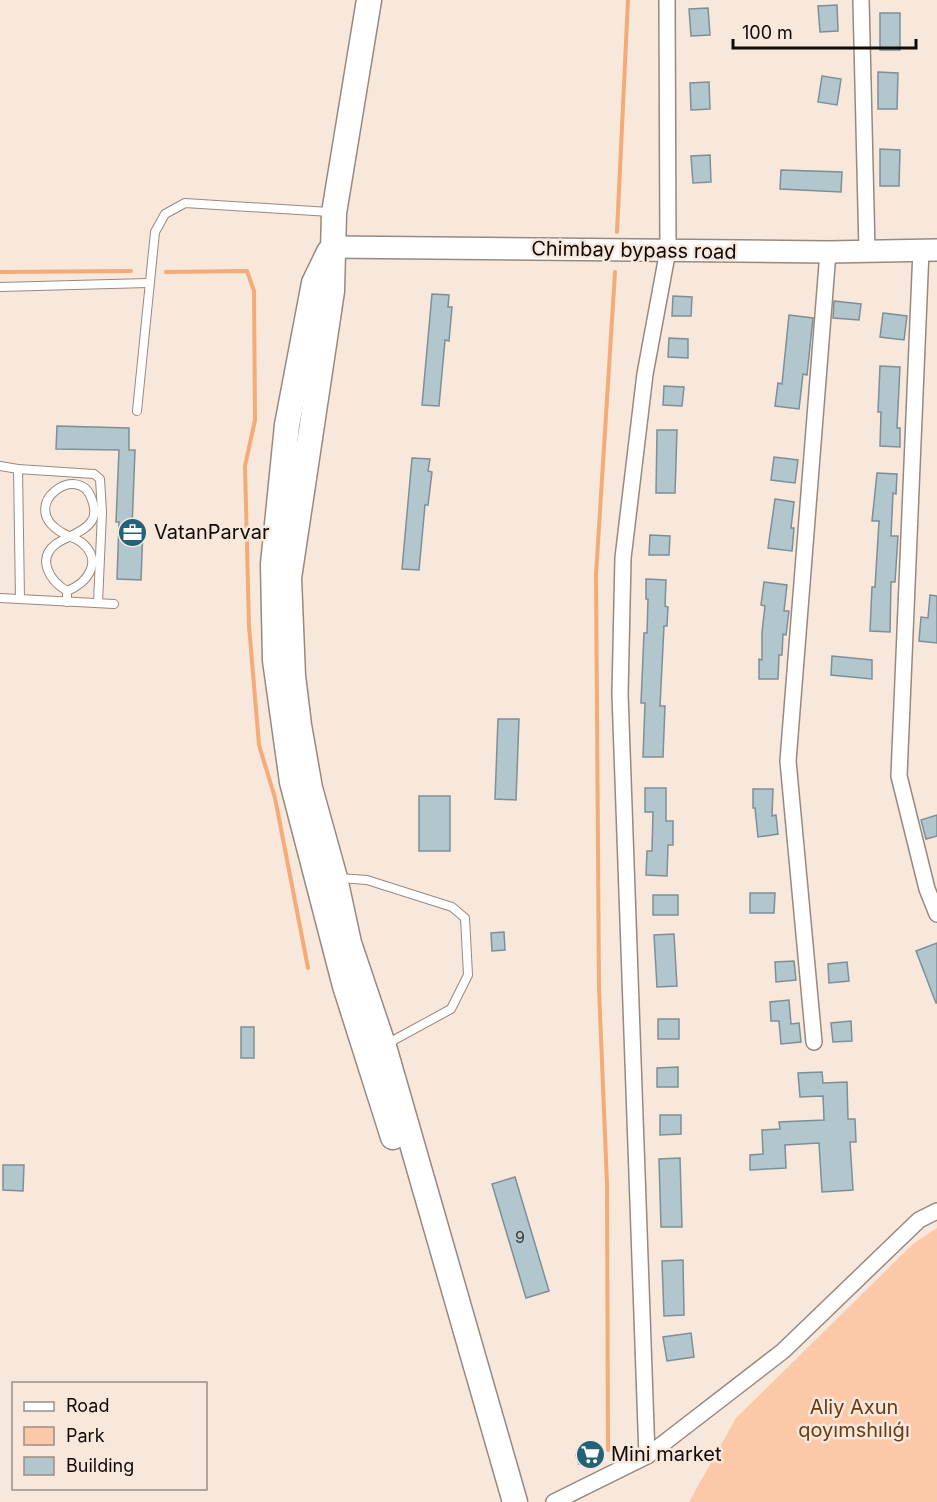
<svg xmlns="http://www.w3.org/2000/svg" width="937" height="1502" font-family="Inter,sans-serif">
	<rect width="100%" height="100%" fill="#f8e7db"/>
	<path fill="#fbc9a8" d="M937 1228V1502H689L736 1418 913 1244Z"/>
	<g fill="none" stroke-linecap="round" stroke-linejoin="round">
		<g stroke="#f4ab77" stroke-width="4">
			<path d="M617 232 628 0"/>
			<path d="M0 272 131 271"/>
			<path d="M166 272 247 271 254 291 255 420 245 466 249 626 259 745 275 798 308 968"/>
			<path d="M608 1450 607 1184 599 989 596 575 615 272"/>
		</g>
	</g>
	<g fill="#b2c6ce" stroke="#7d9098" stroke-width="1.5">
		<path d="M837 5 838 31 820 32 818 6Z"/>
		<path d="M708 8 710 35 691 36 689 9Z"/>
		<rect x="880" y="13" width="20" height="37"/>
		<path d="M878 72 898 73 897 109H878Z"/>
		<path d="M822 76 841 79 837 105 818 102Z"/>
		<path d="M709 82 710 109 691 110 690 83Z"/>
		<path d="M880 149 900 150 899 186H880Z"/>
		<path d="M710 155 711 182 693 183 691 156Z"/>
		<path d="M781 170 842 172 841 192 780 189Z"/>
		<path d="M432 294 449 295 448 307H452L449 341 445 340 439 406 422 405Z"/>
		<path d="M673 296 692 297 691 316H672Z"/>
		<path d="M834 301 861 304 859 320 833 318Z"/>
		<path d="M883 313 907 316 904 340 880 337Z"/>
		<path d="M789 315 813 318 807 375 803 374 799 409 775 406 778 383 782 384Z"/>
		<path d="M669 338 688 339V358L668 357Z"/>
		<path d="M880 366 900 367 897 428H900V447L880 446 881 412H878Z"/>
		<path d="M664 386 684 387 682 406 663 405Z"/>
		<path d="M57 426 129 428V450H135L132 528H143L141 580 117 579 119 522H116L119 450 56 449Z"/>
		<path d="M657 430H677L675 493H656Z"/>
		<path d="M774 457 798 460 795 483 771 480Z"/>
		<path d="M412 458 430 459 428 471 432 472 428 505H425L419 570 402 569Z"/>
		<path d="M877 473 897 474 896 494 893 493 891 536H898L895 582H891L890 632 870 631 872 587H875L879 521H872Z"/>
		<path d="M775 499 794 502 791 528H794L792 551 768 548Z"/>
		<path d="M650 535 670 536 669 555H649Z"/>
		<path d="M646 579 666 580 665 606 668 607 667 626H664L660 706H665L663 757H643L645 703H641L644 633H647L648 599H646Z"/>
		<path d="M764 582 787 585 784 611H789L786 635 783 634 782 655H779L778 679H759V659L762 660V632L765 606 761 605Z"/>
		<path d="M930 595 937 596V643L919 641 921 617 928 618Z"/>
		<path d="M832 656 872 660V679L831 675Z"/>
		<path d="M498 719H519L516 800 495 799Z"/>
		<path d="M645 788H666V821H673V845H668L667 876 646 875 647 851H652L653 812H645Z"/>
		<path d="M753 789H773L772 816 776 815 778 834 758 837 755 808H753Z"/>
		<rect x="419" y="796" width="31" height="55"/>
		<path d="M937 815V836L926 839 921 820Z"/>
		<path d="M750 893H775L774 913H750Z"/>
		<rect x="653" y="895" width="25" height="20"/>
		<path d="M504 932 505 950 492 951 491 933Z"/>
		<path d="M674 934 677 986 657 987 654 935Z"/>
		<path d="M937 943V1003H936L916 951Z"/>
		<path d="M794 961 796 980 776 982 775 962Z"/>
		<path d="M847 962 849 981 829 983 828 964Z"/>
		<path d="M789 1000 791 1024 799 1023 801 1042 781 1044 779 1021H771L770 1002Z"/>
		<rect x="658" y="1019" width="21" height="20"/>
		<path d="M851 1021 852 1041 833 1042 831 1023Z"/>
		<rect x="241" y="1027" width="13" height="31"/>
		<path d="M678 1067V1087H657V1068Z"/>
		<path d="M822 1072 823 1083 847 1082 848 1119H855L856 1142H850L853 1190 822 1192 819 1143 785 1145 786 1168 750 1170V1155L763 1154 762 1130 780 1129 779 1122 824 1120 823 1096 800 1097 798 1073Z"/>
		<path d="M660 1115H681V1134L660 1135Z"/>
		<path d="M680 1158 682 1227H661L659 1159Z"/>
		<path d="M3 1165H24L23 1191 3 1190Z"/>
		<path d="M515 1177 549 1291 526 1298 492 1184Z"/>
		<path d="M683 1260 684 1315 664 1316 662 1261Z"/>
		<path d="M691 1333 694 1357 667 1361 663 1337Z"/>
		<path d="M590 1449 594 1458 579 1464 576 1455Z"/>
	</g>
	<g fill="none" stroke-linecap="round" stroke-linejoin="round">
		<defs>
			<g id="service">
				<path d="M0 287 148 283"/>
				<path d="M137 411 155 232 165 214 185 203 330 212"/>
				<path d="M0 466 18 469 20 599"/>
				<path d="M18 469 94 474 100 479 102 512 98 603"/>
				<path d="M0 598 114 604"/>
				<path d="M67 602V591C88 583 104 560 81 542 75 538 67 536 61 532 16 505 80 460 92 500 95 508 96 515 91 522 83 533 67 536 56 544 36 559 50 581 67 591"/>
				<path d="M339 878 367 880 452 907 465 918 468 975 451 1009 394 1040 388 1047"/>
			</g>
			<g id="minor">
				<path d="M861 0 867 251"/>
				<path d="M921 250 899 776 927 889 937 914"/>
				<path d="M814 1042 788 761 828 252"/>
				<path d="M647 1456 620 694 623 558 645 374 668 250 667 0"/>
				<path d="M554 1502 647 1456 783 1351 919 1220 937 1211"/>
			</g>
			<path id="secondary" d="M332 247 828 252 937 250"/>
			<g id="primary">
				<path d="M369 0 334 213 332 291 289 578 293 676 299 725 310 788 335 878 349 943 385 1050 515 1502"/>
				<path d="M329 252 314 283 287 425 273 564 275 660 292 782 345 986 393 1137"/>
			</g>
		</defs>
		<use href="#service" stroke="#98897e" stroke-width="10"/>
		<use href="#minor" stroke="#98897e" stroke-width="18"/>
		<use href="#secondary" stroke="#98897e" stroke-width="24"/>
		<use href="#primary" stroke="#98897e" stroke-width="27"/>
		<use href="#service" stroke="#fff" stroke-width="8"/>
		<use href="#minor" stroke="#fff" stroke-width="15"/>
		<use href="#secondary" stroke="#fff" stroke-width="21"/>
		<use href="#primary" stroke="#fff" stroke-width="24"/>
	</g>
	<defs>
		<symbol id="office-disc" viewBox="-11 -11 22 22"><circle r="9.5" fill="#236278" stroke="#f8e7db"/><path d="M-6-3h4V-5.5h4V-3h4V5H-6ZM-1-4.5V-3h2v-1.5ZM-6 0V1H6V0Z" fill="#fff"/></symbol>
		<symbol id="supermarket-disc" viewBox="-11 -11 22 22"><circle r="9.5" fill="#236278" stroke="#f8e7db"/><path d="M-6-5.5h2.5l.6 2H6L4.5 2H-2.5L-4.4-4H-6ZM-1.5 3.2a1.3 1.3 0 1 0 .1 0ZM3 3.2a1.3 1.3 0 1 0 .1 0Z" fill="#fff"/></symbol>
	</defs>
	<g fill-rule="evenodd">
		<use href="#office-disc" x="116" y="516" width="33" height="33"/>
		<use href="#supermarket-disc" x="574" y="1438" width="33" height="33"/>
	</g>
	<g text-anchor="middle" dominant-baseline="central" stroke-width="5" stroke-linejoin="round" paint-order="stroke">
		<g font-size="16" fill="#383939">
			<text x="520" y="1237">9</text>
		</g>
		<g font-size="20" fill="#100a07" stroke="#f8e7db">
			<text transform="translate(634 250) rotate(1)">Chimbay bypass road</text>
		</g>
		<g font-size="20" fill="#100a07" stroke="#f8e7db" text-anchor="start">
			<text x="154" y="532">VatanParvar</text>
			<text x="611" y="1454">Mini market</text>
		</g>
		<g font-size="20" fill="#6a3a14" stroke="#f8e7db">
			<text x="854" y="1407">Aliy Axun<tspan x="854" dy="23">qoyımshılıǵı</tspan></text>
		</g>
	</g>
	<rect x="12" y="1382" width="195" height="108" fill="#f8e7db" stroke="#9b8f86" stroke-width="1.5"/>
	<rect x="24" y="1402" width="30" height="9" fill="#ffffff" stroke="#9b8f86" stroke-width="1.5"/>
	<text x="66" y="1412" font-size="18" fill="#100a07">Road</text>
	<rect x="24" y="1427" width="30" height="18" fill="#fbc9a8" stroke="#9b8f86" stroke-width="1.5"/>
	<text x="66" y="1442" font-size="18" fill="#100a07">Park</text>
	<rect x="24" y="1457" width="30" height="18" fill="#b2c6ce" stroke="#9b8f86" stroke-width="1.5"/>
	<text x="66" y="1472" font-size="18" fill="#100a07">Building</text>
	<path d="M733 39v9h183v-9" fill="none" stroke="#100a07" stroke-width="3"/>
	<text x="742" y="39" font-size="18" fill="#100a07" stroke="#f8e7db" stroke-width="4.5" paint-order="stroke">100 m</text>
</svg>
